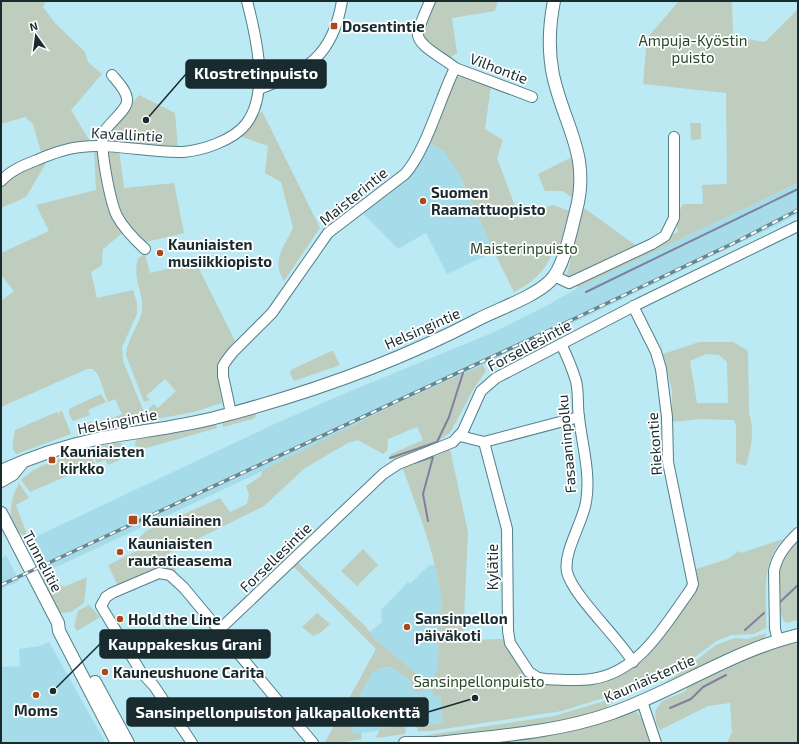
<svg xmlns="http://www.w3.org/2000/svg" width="799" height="744" font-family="'Exo 2',sans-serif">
	<rect width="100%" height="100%" fill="#bbe9f4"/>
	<g fill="#a6dce9">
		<path d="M428 142 444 151 450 159 461 177 494 252 447 274 426 233 398 249 361 211 389 191Z"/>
		<path d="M798 183V214L773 227 508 354 400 402 355 424 345 431 250 477 39 575 44 569 29 540 281 421 348 392 492 333 548 305 578 288Z"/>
		<path d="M6 555 19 581 1 589V559Z"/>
		<path d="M429 565H435L441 595 442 610 439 613V671L428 683 376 640 370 632 382 622 381 610 408 582 410 584Z"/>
		<path d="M49 642 104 740V743H1V667L20 666 19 649 40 646Z"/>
		<path d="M400 666 424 690 432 689 440 695 443 723 352 734 356 702 372 673 378 669Z"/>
	</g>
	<g fill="#becdbe" fill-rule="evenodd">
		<path d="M1 1H46L43 7 55 23 85 52 88 62 102 74 71 110 91 143H68L41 152 33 124 25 117 1 124Z"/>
		<path d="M432 1H498L495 11 452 18 457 53 449 58C416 34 417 39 432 1Z"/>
		<path d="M679 1H732L733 37 765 42 798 9V183L578 288 574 283 678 232C675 222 678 213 683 204H703L702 185 727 184 726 93 643 84 647 38Z"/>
		<path d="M462 75 491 86 485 129 503 140 497 158 520 219 552 205 570 211 559 249H554C546 270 534 282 514 292L494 252 461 177 444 151 428 142 454 78Z"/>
		<path d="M139 95 175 113 178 149 111 142 109 140V130Z"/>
		<path d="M262 111 320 228 284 281C271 261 284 247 293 228L281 182 265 173 268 146 239 136Z"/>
		<path d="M690 123H701V139L691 140Z"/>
		<path d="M94 149 119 150 124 188 174 183 184 233 142 243 127 229 103 249 102 265 91 272 97 298 133 290 137 303V314L122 347 123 361 146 417 144 421 81 432 77 430V427L91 422 93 426 122 414 115 399 108 402C103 392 102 377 93 369H87L1 407V301L14 291 1 275V253L49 231 36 205 96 190Z"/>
		<path d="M574 156 576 176 574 199 563 191H545L538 174Z"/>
		<path d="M49 158 26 197 1 208V184L9 177Z"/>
		<path d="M584 208 638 247 570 279 566 278Z"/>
		<path d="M145 254 150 273 171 268 173 263 194 259 235 341C213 366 217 372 222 403L194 412 156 419 148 410 153 404 158 408 176 391 165 379 146 396 150 400 144 402 126 355C127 339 139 326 142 311 144 292 132 280 138 258Z"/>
		<path d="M699 342H733L748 351 749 413C755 431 751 448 746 466L736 463V426L734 420 701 419 672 422V390L663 354ZM706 354 719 355 727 362 728 403H697L690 361Z"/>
		<path d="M331 351H333L340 365 294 381 290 373 291 370Z"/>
		<path d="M483 365 486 371 474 388 450 433 438 441 395 459 389 458 391 454 423 440 417 427 388 439 387 451 383 454 358 440 348 443 305 468 264 506 169 553 177 574C146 558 139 587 117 584L108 565 137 551 135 547 139 545 137 540 146 531 220 498 230 512 247 504 249 495 246 486 261 476 262 471 400 402Z"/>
		<path d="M101 394 106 402 88 410 90 415 73 421 69 414V409Z"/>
		<path d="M62 411 71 434 16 454C10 449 14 438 15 430L57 412 61 416 59 412Z"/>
		<path d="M255 413 256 416 253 419 223 427 222 422Z"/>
		<path d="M216 424 217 428 143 449H138L135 445 136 440 139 438 189 431Z"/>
		<path d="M117 442 122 444 124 451 119 460 108 465 105 460 97 463 90 450Z"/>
		<path d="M450 449 468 532 463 640 503 639 527 673 535 680 622 672 698 583 696 569 728 559 738 551 741 553 783 539C760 565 767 596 766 628L754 634 732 635 718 640 668 677 651 685 632 689 562 711 430 731H418L416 724 426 721 427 725 443 723 440 695 433 696 432 689 414 692 411 682 397 670 389 667 378 669 372 673 356 702 352 733H361L362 739 339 743 325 742 376 649 292 565 296 561 364 625 376 640 428 683 438 671 439 613 442 610C439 561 418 512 402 466Z"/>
		<path d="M89 452 95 464 30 492 21 480C40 462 64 458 89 452Z"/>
		<path d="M19 483 29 498 16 505 29 540C26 535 18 533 15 528 6 515 13 494 19 483Z"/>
		<path d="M798 541V620L786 623C776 616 778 576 781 565 784 556 792 548 798 541Z"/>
		<path d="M363 549 378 565 357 586 341 571Z"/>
		<path d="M51 569 59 584 64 587 87 577 84 603 71 612 61 613 39 575Z"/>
		<path d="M89 605 100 617 77 631 74 626 78 611Z"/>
		<path d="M317 613 330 624 320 633 313 636 302 627Z"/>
		<path d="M767 633 763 640 727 654 658 689V687L677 675 716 645 735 638 747 639Z"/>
		<path d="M798 639V743H727L732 732 730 703 708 706 660 730 656 723 655 711 662 701 684 692 687 690 686 688 704 676 729 663Z"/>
		<path d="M621 696 623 697 622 699 613 701C611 706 601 711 596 712 572 721 442 743 422 736L554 716Z"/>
		<path d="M633 710 639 714 643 721 650 740 653 743H503L520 741 527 736Z"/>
		<path d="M402 726 406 728 405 734 376 738 380 729Z"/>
	</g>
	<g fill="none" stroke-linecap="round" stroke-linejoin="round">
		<g stroke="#7f819c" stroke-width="2">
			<path d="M586 292 798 189"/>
			<path d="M390 458 437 442 449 417 463 373"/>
			<path d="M414 463 432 457"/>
			<path d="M428 521 423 494 433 457"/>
			<path d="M779 603 798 585"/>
			<path d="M745 630 764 613"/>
			<path d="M670 708 691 699 703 687 726 675"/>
		</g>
		<defs>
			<g id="minor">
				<path d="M455 68 532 97"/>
				<path d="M112 75C117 81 128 92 127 101 127 110 109 123 104 132 98 144 111 204 117 216 124 229 134 239 145 249"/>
				<path d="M259 89C307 71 333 56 342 1"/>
				<path d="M1 181C11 170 24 165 37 160 51 154 66 148 81 147 115 143 149 153 183 152 194 151 206 148 216 144 226 140 239 133 246 124 270 93 256 36 247 1"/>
				<path d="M554 276 569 283 652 244 665 236 674 218V137"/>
				<path d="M561 344C567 356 572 368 576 381 579 393 577 405 579 417 582 445 591 474 586 502 583 522 563 552 567 572 573 596 618 637 633 662"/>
				<path d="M231 413 223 376V366L226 361 233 352 272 313 328 233 405 174C426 151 440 98 455 68 446 59 416 46 418 33 420 23 426 11 430 1"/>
				<path d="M460 436 484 442 507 529 508 631 510 643 529 672 538 678 546 679C561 680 577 681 592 679 640 672 665 625 691 589L693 584 668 462 667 417 661 369 656 352 633 306"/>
				<path d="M484 442 579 417"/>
				<path d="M219 630 383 474 398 464 453 442 463 431 481 391 496 378 638 304 798 226"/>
				<path d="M778 640 775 629 774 571C777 555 787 544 798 533"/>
				<path d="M642 701 656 743"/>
				<path d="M192 743 154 686 141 672 101 606 106 597 112 593 159 573 170 575 184 588 313 743"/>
			</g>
			<g id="major">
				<path d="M1 471C31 457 65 446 97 439 137 431 178 428 218 417 307 394 395 363 477 320 498 309 534 297 550 281 564 268 571 230 576 211 591 155 564 126 553 75 548 50 549 26 554 1"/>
				<path d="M1 481 13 474 21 464"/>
				<path d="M1 513 58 623 59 631 117 743"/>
				<path d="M95 682 128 743"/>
				<path d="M405 743H432"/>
				<path d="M436 743C494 736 556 733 612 713 675 691 732 651 798 635"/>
			</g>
		</defs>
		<use href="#minor" stroke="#547f88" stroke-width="12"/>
		<use href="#major" stroke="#547f88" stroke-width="14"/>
		<use href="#minor" stroke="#fff" stroke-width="10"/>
		<use href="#major" stroke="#fff" stroke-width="12"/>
		<defs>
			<path id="rail" d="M1 585 580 316 736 242 798 210"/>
		</defs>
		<use href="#rail" stroke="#67868e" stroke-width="3.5"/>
		<use href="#rail" stroke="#fff" stroke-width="2" stroke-dasharray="6" stroke-linecap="butt"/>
	</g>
	<g fill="#ac4817" stroke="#fff" stroke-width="1.5">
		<rect x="330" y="22" width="8" height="8" rx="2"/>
		<circle cx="423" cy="201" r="4"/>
		<circle cx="160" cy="253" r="4"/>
		<rect x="48" y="456" width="8" height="8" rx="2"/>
		<rect x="128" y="515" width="10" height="10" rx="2"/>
		<circle cx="120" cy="552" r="4"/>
		<circle cx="120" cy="619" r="4"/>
		<circle cx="407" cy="627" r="4"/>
		<circle cx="105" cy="672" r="4"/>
		<circle cx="36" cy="695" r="4"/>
	</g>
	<g text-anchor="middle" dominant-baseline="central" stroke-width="3.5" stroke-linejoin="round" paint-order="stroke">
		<g font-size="15" font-weight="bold" fill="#192b2f" stroke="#fff" text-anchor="start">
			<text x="342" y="26">Dosentintie</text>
			<text x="431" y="192">Suomen<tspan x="431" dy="17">Raamattuopisto</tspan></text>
			<text x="168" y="244">Kauniaisten<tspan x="168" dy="17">musiikkiopisto</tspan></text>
			<text x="60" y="451">Kauniaisten<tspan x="60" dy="17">kirkko</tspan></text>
			<text x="142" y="520">Kauniainen</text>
			<text x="128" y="543">Kauniaisten<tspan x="128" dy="17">rautatieasema</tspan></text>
			<text x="415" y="618">Sansinpellon<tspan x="415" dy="17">päiväkoti</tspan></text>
			<text x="128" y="619">Hold the Line</text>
			<text x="113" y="672">Kauneushuone Carita</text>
			<text x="36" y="710" text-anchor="middle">Moms</text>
		</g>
		<g font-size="15" fill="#244826" stroke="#fff">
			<text x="693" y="40">Ampuja-Kyöstin<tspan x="693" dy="17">puisto</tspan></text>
			<text x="524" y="248">Maisterinpuisto</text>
			<text x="479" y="681">Sansinpellonpuisto</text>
		</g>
		<g font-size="15" fill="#192b2f" stroke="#fff">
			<text transform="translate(499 68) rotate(21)">Vilhontie</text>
			<text transform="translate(127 134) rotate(3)">Kavallintie</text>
			<text transform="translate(353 196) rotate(-39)">Maisterintie</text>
			<text transform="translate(422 328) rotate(-24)">Helsingintie</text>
			<text transform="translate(529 345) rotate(-28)">Forsellesintie</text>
			<text transform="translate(117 421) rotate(-11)">Helsingintie</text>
			<text transform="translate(566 444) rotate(-95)">Fasaaninpolku</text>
			<text transform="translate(654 444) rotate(-94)">Riekontie</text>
			<text transform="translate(275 557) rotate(-44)">Forsellesintie</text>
			<text transform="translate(43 561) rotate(62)">Tunnelitie</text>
			<text transform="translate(492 567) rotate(-90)">Kylätie</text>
			<text transform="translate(649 678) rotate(-24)">Kauniaistentie</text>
		</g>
	</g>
	<path fill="none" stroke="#192b2f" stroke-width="1.5" d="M146 120L186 74M53 691L100 644M475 698L428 712"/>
	<g fill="#192b2f" stroke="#fff" stroke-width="1.5">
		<circle cx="146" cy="120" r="4"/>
		<circle cx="53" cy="691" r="4"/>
		<circle cx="475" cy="698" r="4"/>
	</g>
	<g fill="#192b2f" stroke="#192b2f" stroke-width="1.5">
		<rect x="186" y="60" width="140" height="28" rx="4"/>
		<rect x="100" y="630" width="170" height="28" rx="4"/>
		<rect x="127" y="698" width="301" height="28" rx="4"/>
	</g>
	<g font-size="16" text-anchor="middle" font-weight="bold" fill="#fff">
		<text x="256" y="79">Klostretinpuisto</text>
		<text x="185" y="650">Kauppakeskus Grani</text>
		<text x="278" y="718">Sansinpellonpuiston jalkapallokenttä</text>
	</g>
	<rect width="799" height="744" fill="none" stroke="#192b2f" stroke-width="4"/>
	<g transform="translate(36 36) rotate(346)" stroke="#ffffff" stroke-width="3" paint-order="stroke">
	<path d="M0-3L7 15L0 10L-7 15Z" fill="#192b2f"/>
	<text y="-6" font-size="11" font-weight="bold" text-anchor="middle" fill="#192b2f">N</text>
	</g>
</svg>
